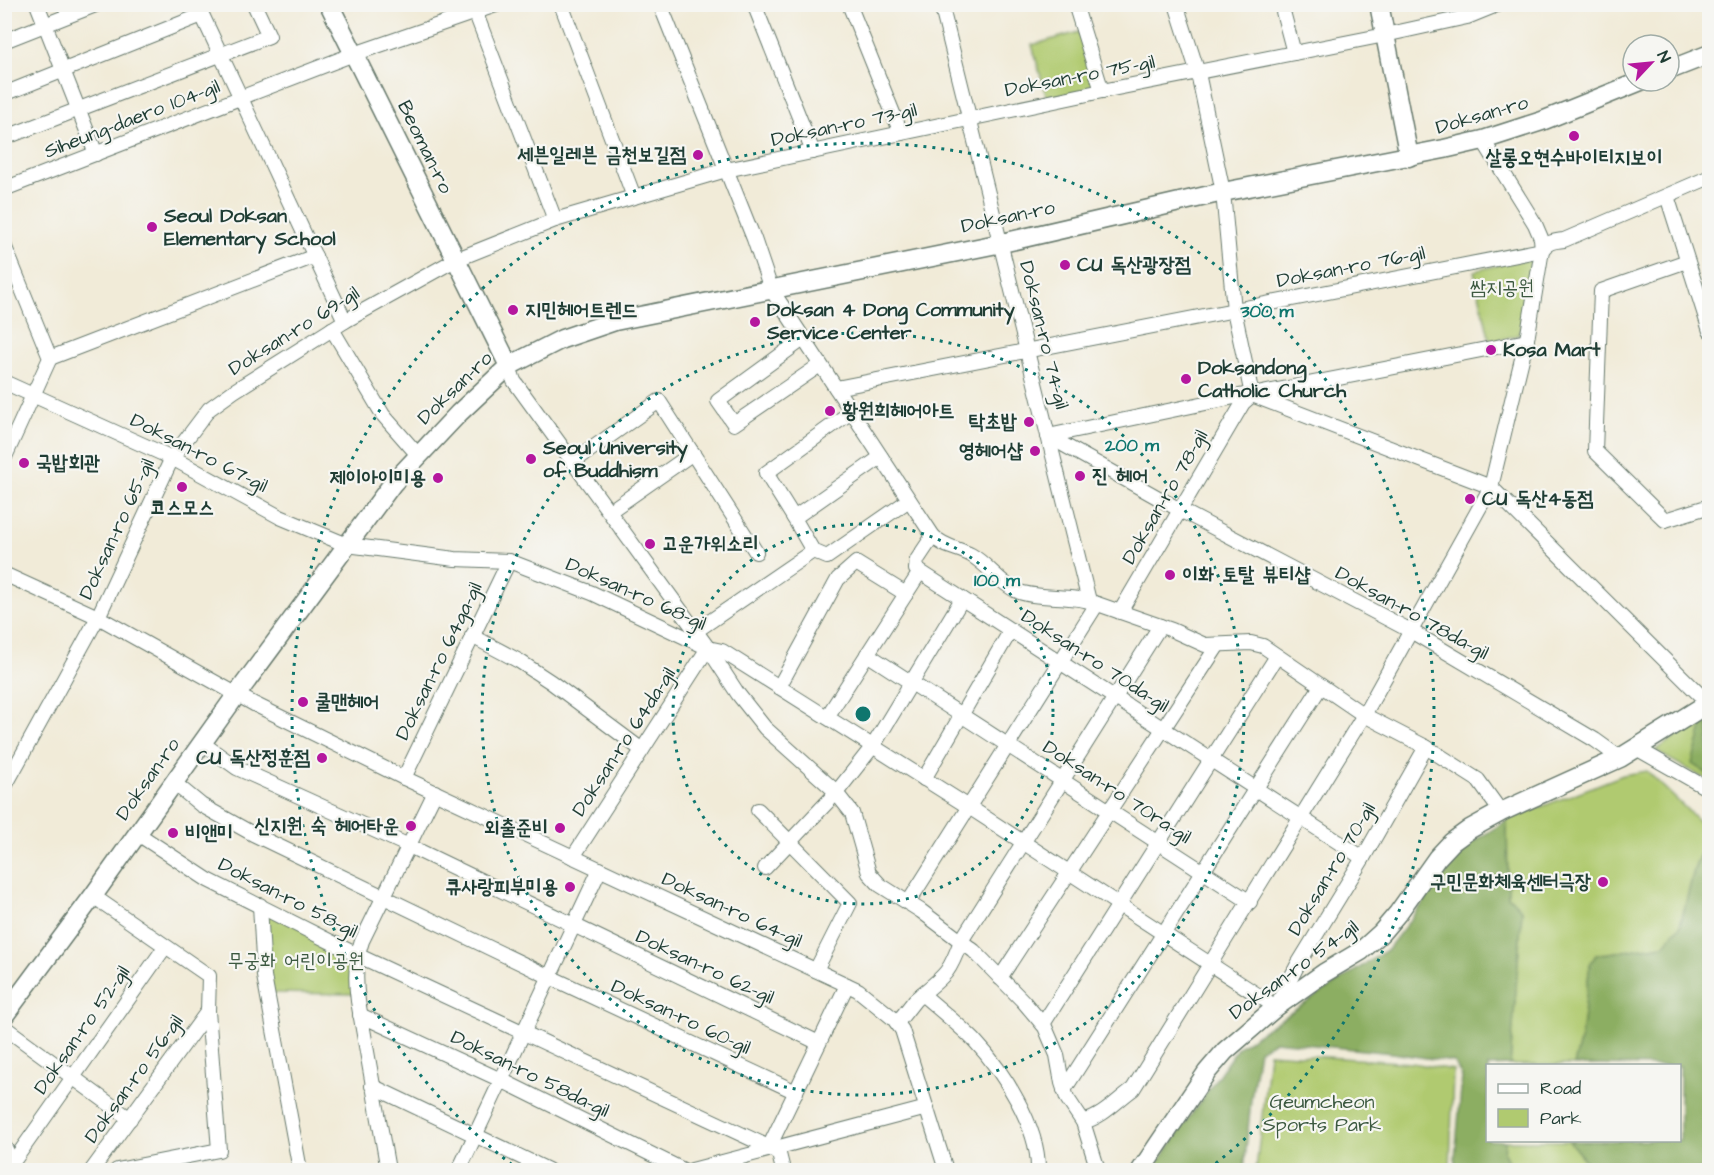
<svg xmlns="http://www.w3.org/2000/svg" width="1714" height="1175" font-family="'Architects Daughter','Poor Story',sans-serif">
	<rect width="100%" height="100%" fill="#f6f6f2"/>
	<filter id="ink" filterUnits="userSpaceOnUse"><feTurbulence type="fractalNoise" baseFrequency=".0167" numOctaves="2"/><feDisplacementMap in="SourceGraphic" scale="12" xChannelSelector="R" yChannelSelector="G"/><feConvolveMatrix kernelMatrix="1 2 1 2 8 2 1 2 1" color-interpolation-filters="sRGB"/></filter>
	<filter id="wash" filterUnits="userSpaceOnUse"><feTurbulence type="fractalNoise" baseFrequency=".008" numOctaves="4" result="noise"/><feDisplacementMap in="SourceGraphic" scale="24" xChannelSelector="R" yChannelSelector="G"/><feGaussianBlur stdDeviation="1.35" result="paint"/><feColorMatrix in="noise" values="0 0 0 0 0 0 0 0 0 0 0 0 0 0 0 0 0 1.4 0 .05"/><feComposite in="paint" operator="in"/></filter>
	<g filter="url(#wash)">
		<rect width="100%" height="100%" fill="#f1ebd8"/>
		<g fill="#b0ca70" stroke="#688452" stroke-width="1.5">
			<path d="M1079 32 1095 88 1047 99 1032 45Z"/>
			<path d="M1532 257 1519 335 1490 342 1474 271Z"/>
			<path d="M1709 713V781L1655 751Z"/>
			<path d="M1647 771 1709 831 1694 870 1680 926 1664 945 1596 955 1590 964 1581 1038 1574 1065H1510L1522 911 1508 896 1507 820 1623 775Z"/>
			<path d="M266 908 357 955V994L266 993Z"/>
			<path d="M1269 1053 1412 1063 1453 1070 1450 1170H1256Z"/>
			<path d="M1505 1141H1569L1593 1170H1512L1504 1153Z"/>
		</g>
		<g fill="#8cae62" stroke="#56764b" stroke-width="1.5">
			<path d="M1709 717V775L1692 764 1704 720Z"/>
			<path d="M1507 820 1508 896 1522 910 1510 1065 1488 1066V1140L1505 1141 1504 1153 1512 1170H1454L1462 1077 1454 1062 1392 1053 1275 1041 1259 1050 1251 1099 1244 1170H1156L1159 1161 1238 1047 1387 950 1467 846Z"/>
			<path d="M1709 831V1170H1593L1569 1141 1680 1140V1066L1574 1065 1581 1038 1590 964 1596 955 1664 945 1680 926 1694 870Z"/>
		</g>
	</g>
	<g filter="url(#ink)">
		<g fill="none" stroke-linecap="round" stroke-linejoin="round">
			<defs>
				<g id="street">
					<path d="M37 4 96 154"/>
					<path d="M197 4 345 321"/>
					<path d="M561 4 634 197"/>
					<path d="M660 4 754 239 771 289 933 536C943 547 958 548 971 555 987 564 998 581 1015 590 1031 599 1069 595 1089 601L1172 630 1205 645 1251 643 1263 646 1364 715 1426 747 1478 780 1501 812"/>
					<path d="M754 4 813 152"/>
					<path d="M849 4 901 133"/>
					<path d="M941 4 1089 601"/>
					<path d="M1075 4 1102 91"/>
					<path d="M1281 4 1294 53"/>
					<path d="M473 6 555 220"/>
					<path d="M4 41 98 4"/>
					<path d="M4 94 202 15"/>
					<path d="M4 138 269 36 254 4"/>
					<path d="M4 189 354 54 499 4"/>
					<path d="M1667 196 1710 331"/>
					<path d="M4 245 50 358 4 459"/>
					<path d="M1687 261 1601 291 1595 451 1665 520 1710 506"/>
					<path d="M332 329 383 415 418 455"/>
					<path d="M803 339 718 401 734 424 820 365"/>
					<path d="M50 358 315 256"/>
					<path d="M509 366 514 381 708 648 722 651 969 807 1276 1007 1297 966 1363 858 1426 747"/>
					<path d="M4 382 172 458 280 517 347 545 455 559 509 561 592 593 708 648 738 694 765 728 833 789 852 813 869 873 880 885 921 911 974 951 1023 1001 1045 1027 1057 1055 1062 1083 1067 1098 1083 1122 1098 1170"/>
					<path d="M836 388 1542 250C1547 242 1554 241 1564 240L1710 177"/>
					<path d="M1252 395 1491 487 1708 703"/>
					<path d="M1048 436 1180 510 1411 631 1595 740 1620 758"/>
					<path d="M1048 436 1244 395H1252L1527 341"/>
					<path d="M573 462 659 401 756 552"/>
					<path d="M610 511 693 453"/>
					<path d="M794 518 766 473 851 412"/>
					<path d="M933 536 917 560 916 569 1363 858"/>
					<path d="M813 551 794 518 881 457"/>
					<path d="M4 574 98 617 254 704 404 778 858 990 894 1019 902 1030 946 1170"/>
					<path d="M1120 612 1243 403 1252 395 1234 310 1223 192 1198 73 1176 4"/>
					<path d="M696 631 813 551 827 557 909 500"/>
					<path d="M472 636 519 661 551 682 642 750"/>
					<path d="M867 654 1250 902"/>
					<path d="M779 687 838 579 856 563 906 594"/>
					<path d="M827 717 920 572"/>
					<path d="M202 743 237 768 409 846 819 1043"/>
					<path d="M1636 748 1710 790"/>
					<path d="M404 778 509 561"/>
					<path d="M924 779 1011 630"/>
					<path d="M173 782 201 805 253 834 550 977 796 1092"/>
					<path d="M4 788 98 617 172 458 209 409 234 391 345 321 455 260 555 220 726 170 1102 91 1385 35 1467 17 1499 4"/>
					<path d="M758 810 850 903 816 970"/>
					<path d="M138 834 208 880 357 955 773 1149 779 1154 783 1170"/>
					<path d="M573 857 708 648"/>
					<path d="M765 868 836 793 873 746 962 599"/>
					<path d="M93 896 209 976 208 1011 219 1150 117 1170"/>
					<path d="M908 903 1097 604"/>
					<path d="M260 905 264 976 300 1170"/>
					<path d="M1000 978 1218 645"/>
					<path d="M360 1015 501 1080 683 1170"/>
					<path d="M897 1023 915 1000 922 994"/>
					<path d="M1043 1024 1277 656"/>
					<path d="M4 1027 130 1119"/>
					<path d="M372 1086 548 1170"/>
					<path d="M1064 1090 1321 686"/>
					<path d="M1083 1122C1103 1117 1116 1101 1133 1089L1364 715 1491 487 1528 334 1542 250 1541 238 1535 224 1483 140"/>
					<path d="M773 1149 772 1141 847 985"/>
					<path d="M11 1165 165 947"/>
					<path d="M92 1170 208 1011"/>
					<path d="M388 1170 358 1001C355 980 355 961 362 941L435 792"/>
					<path d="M459 1170 600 869"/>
					<path d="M692 1170 927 1108"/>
					<path d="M1038 1170C1039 1127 1003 1071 974 1040 958 1024 939 1009 922 994 947 974 950 971 961 941L1160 626"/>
				</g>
				<g id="secondary">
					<path d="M329 4 509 366"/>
					<path d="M1379 4 1409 157"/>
					<path d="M1669 70 1710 54"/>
					<path d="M4 1016 93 896 237 694 393 483 459 413 509 366 562 339 615 321 1002 243 1223 192 1444 149 1483 140 1542 121 1641 81"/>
					<path d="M4 1150 13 1170"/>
					<path d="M1141 1170 1207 1072 1225 1051 1276 1007 1324 973 1361 951 1381 933 1398 913 1437 858 1452 842 1470 829 1501 812 1620 758 1710 702"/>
				</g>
			</defs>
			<use href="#street" stroke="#687a6d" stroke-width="16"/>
			<use href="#secondary" stroke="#687a6d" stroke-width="21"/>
			<use href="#street" stroke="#fff" stroke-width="14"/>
			<use href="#secondary" stroke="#fff" stroke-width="18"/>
		</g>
	</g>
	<g fill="none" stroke="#0f766e" stroke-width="3" stroke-dasharray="3 6">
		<circle cx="863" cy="714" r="190"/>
		<circle cx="863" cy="714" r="381"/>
		<path d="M519 1170A571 571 0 1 1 1207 1170"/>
	</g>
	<g fill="#b5179e" stroke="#f6f6f2" stroke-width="2">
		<circle cx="1574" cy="136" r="6"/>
		<circle cx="698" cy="155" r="6"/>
		<circle cx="152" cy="227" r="6"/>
		<circle cx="1065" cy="265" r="6"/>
		<circle cx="513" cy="310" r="6"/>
		<circle cx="755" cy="322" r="6"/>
		<circle cx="1491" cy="350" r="6"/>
		<circle cx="1186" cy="379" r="6"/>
		<circle cx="830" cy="411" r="6"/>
		<circle cx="1029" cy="422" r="6"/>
		<circle cx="1035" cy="451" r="6"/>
		<circle cx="531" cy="459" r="6"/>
		<circle cx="24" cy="463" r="6"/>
		<circle cx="1080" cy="476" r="6"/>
		<circle cx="438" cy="478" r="6"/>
		<circle cx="182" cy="487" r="6"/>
		<circle cx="1470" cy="499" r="6"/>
		<circle cx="650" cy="544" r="6"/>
		<circle cx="1170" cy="575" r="6"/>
		<circle cx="303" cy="702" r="6"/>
		<circle cx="322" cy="758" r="6"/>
		<circle cx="411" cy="826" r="6"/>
		<circle cx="560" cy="828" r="6"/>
		<circle cx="173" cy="833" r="6"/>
		<circle cx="1603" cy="882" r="6"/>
		<circle cx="570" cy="887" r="6"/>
	</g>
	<g text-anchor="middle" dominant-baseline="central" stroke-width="4.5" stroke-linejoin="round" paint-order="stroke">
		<g font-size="20" fill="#1f3d34" stroke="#f6f6f2">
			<text transform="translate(1080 76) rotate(-11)">Doksan-ro 75-gil</text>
			<text transform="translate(1482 115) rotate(-16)">Doksan-ro</text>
			<text transform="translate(132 119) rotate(-21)">Siheung-daero 104-gil</text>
			<text transform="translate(844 125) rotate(-12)">Doksan-ro 73-gil</text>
			<text transform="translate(425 147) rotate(64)">Beoman-ro</text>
			<text transform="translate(1008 217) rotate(-12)">Doksan-ro</text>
			<text transform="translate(1351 267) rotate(-11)">Doksan-ro 76-gil</text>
			<text transform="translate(294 331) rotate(-32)">Doksan-ro 69-gil</text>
			<text transform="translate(1044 335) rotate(76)">Doksan-ro 74-gil</text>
			<text transform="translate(455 388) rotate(-44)">Doksan-ro</text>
			<text transform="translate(199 453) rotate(27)">Doksan-ro 67-gil</text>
			<text transform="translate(1165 497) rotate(-60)">Doksan-ro 78-gil</text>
			<text transform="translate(117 529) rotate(-65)">Doksan-ro 65-gil</text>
			<text transform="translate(636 594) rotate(24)">Doksan-ro 68-gil</text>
			<text transform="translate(1412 613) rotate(29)">Doksan-ro 78da-gil</text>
			<text transform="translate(439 661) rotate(-64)">Doksan-ro 64ga-gil</text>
			<text transform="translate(1095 661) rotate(33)">Doksan-ro 70da-gil</text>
			<text transform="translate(624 742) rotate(-57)">Doksan-ro 64da-gil</text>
			<text transform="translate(148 779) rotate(-55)">Doksan-ro</text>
			<text transform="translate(1117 792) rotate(33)">Doksan-ro 70ra-gil</text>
			<text transform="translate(1332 869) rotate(-59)">Doksan-ro 70-gil</text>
			<text transform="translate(288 898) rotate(27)">Doksan-ro 58-gil</text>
			<text transform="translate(732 910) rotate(25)">Doksan-ro 64-gil</text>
			<text transform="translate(705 967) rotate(25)">Doksan-ro 62-gil</text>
			<text transform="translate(1294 970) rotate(-36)">Doksan-ro 54-gil</text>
			<text transform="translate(681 1017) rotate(25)">Doksan-ro 60-gil</text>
			<text transform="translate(82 1030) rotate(-55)">Doksan-ro 52-gil</text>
			<text transform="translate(530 1074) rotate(26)">Doksan-ro 58da-gil</text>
			<text transform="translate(134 1079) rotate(-54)">Doksan-ro 56-gil</text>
		</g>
		<g font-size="20" font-weight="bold" fill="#1f3d34" stroke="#f6f6f2" text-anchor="start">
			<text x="686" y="155" text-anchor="end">세븐일레븐 금천보길점</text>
			<text x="1574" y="158" text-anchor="middle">살롱오현수바이티지보이</text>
			<text x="164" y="216">Seoul Doksan<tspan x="164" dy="23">Elementary School</tspan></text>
			<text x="1077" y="265">CU 독산광장점</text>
			<text x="525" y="310">지민헤어트렌드</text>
			<text x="767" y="310">Doksan 4 Dong Community<tspan x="767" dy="23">Service Center</tspan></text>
			<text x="1503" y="350">Kosa Mart</text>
			<text x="1198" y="368">Doksandong<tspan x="1198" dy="23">Catholic Church</tspan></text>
			<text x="842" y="411">황원희헤어아트</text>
			<text x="1017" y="422" text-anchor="end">탁초밥</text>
			<text x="543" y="448">Seoul University<tspan x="543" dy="23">of Buddhism</tspan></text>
			<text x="1023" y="451" text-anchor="end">영헤어샵</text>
			<text x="36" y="463">국밥회관</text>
			<text x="1092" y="476">진 헤어</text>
			<text x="426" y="478" text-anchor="end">제이아이미용</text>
			<text x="1482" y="499">CU 독산4동점</text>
			<text x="182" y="508" text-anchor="middle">코스모스</text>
			<text x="662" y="544">고운가위소리</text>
			<text x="1182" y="575">이화 토탈 뷰티샵</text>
			<text x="315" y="702">쿨맨헤어</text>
			<text x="310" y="758" text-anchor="end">CU 독산정훈점</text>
			<text x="399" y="826" text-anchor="end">신지원 숙 헤어타운</text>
			<text x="548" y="828" text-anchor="end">외출준비</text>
			<text x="185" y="833">비앤미</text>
			<text x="1591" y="882" text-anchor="end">구민문화체육센터극장</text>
			<text x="558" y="887" text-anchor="end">큐사랑피부미용</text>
		</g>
		<g font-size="20" fill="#3c5940" stroke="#f6f6f2">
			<text x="1502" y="288">쌈지공원</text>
			<text x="296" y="961">무궁화 어린이공원</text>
			<text x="1322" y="1102">Geumcheon<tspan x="1322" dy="23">Sports Park</tspan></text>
		</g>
	</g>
	<circle cx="863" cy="714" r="9" fill="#0f766e" stroke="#f6f6f2" stroke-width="3"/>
	<g font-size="18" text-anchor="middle" font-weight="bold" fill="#0f766e" stroke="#f6f6f2" stroke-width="4.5" stroke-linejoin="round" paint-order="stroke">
		<text x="1267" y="317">300 m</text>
		<text x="1132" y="451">200 m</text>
		<text x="997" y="586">100 m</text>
	</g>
	<rect width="1714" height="1175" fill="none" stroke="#f6f6f2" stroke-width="24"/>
	<rect x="1486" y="1064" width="195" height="78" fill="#f6f6f2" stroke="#a0aca6" stroke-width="1.5"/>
	<rect x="1498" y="1084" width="30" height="9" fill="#ffffff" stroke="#a0aca6" stroke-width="1.5"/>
	<text x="1540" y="1094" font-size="18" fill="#1f3d34">Road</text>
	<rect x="1498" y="1109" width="30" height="18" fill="#b0ca70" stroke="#a0aca6" stroke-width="1.5"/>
	<text x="1540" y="1124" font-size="18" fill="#1f3d34">Park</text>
	<g transform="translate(1651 63) rotate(64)"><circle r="28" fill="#f6f6f2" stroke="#a0aca6" stroke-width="1.5"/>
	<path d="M0-4.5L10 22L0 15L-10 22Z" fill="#b5179e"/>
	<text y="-9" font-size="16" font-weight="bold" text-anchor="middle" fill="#1f3d34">N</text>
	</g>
</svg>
